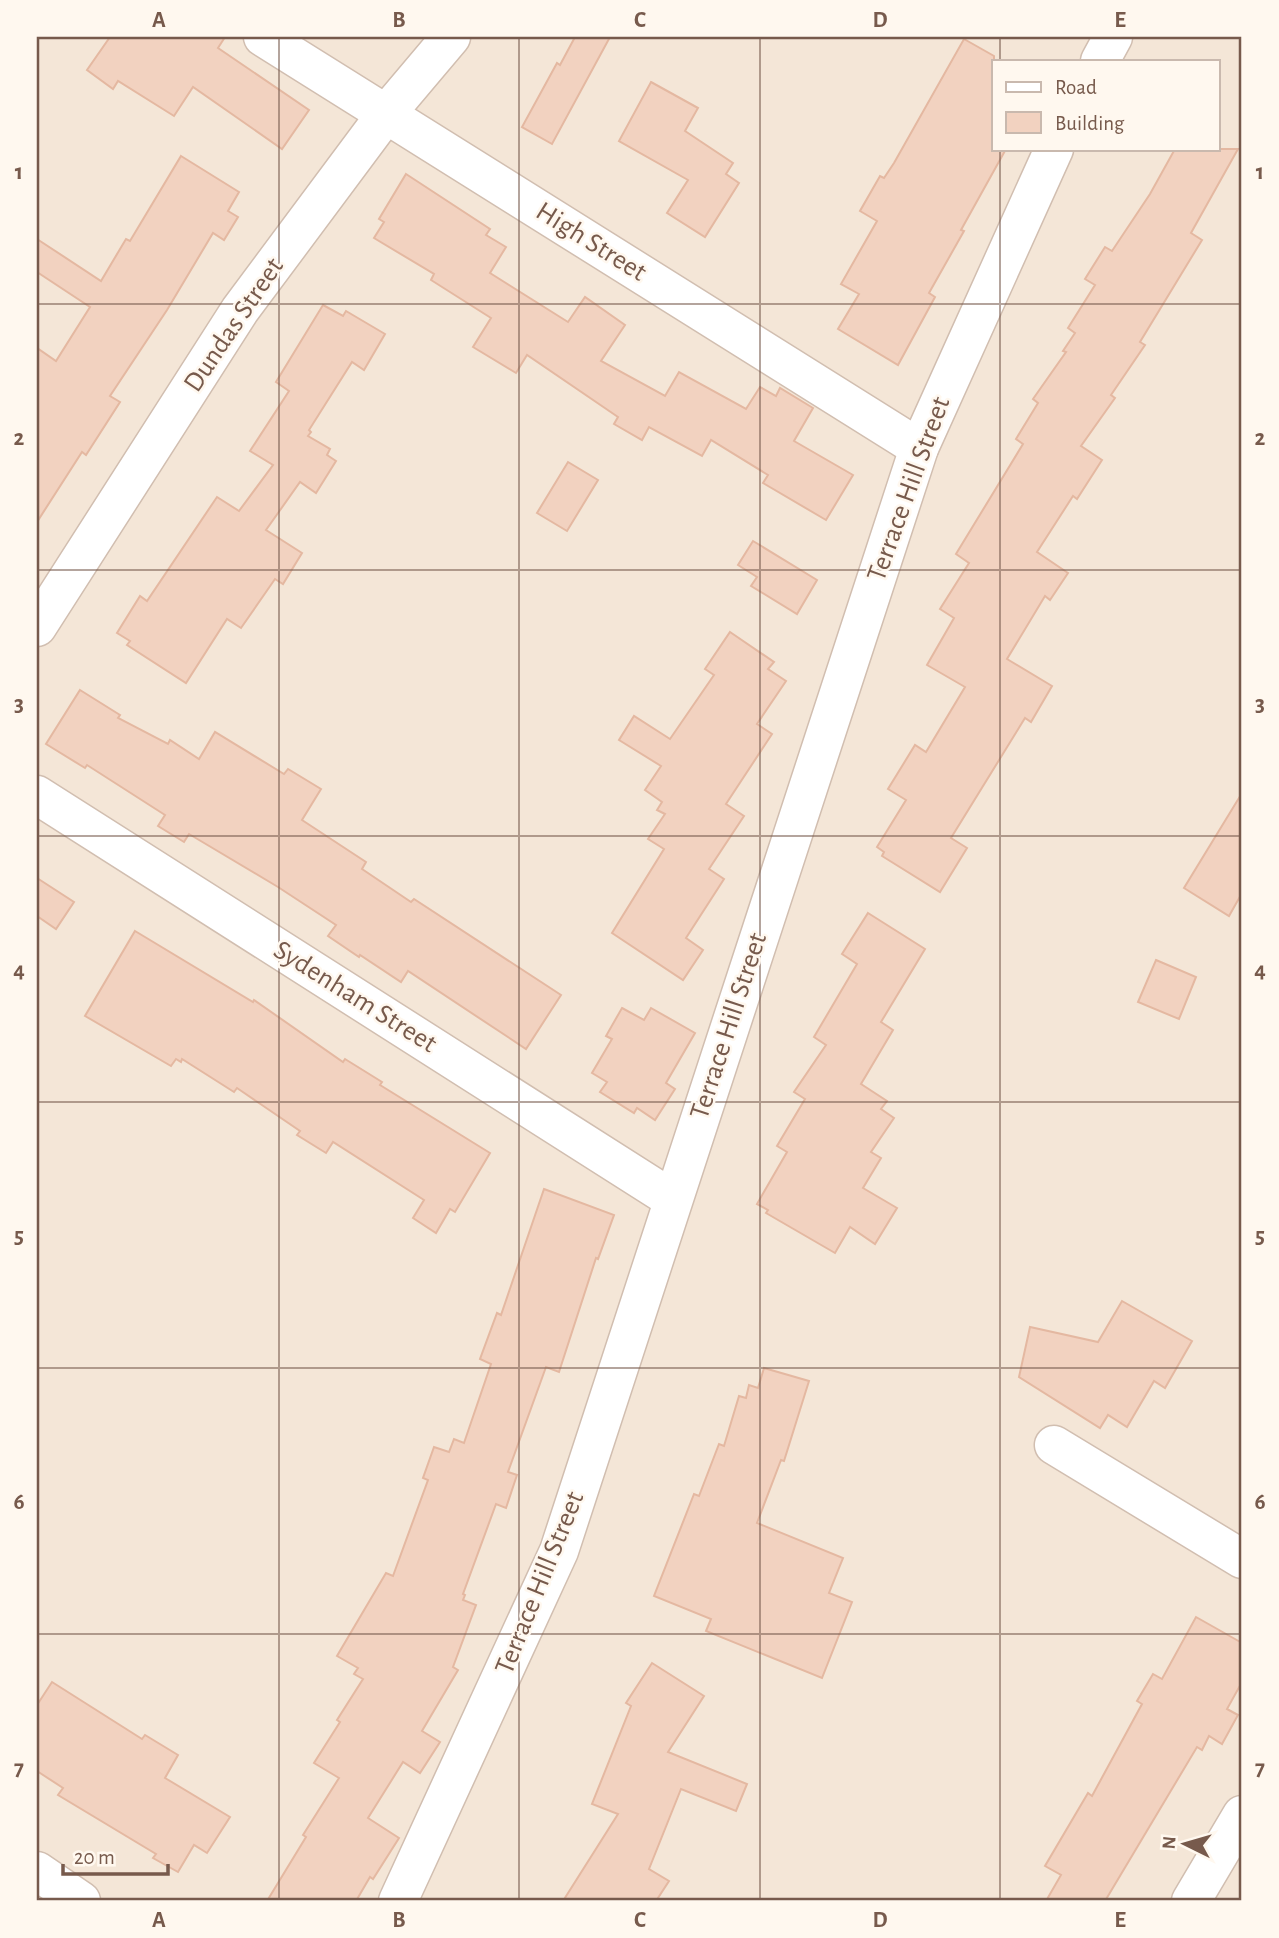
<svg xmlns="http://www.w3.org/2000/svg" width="1279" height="1938" font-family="'Alegreya Sans',sans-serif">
	<rect width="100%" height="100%" fill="#fcf4e8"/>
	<path fill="#f4e6d7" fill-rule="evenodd" d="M37 37H1242V1901H37ZM994 61H1218V149H994Z"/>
	<g fill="#f2d2c0" stroke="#e4b8a1" stroke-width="2">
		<path d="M110 37H225L218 48 309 110 282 149 193 87 174 116 118 81 113 89 87 70Z"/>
		<path d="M575 37H610L552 144 522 127 557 63 560 65Z"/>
		<path d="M964 39 994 56V149H1006L961 230 964 231 929 293 935 297 898 365 838 329 859 294 841 284 877 221 860 211 880 176 884 178 894 163Z"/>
		<path d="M651 82 698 108 685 131 733 163 726 174 739 183 705 237 667 213 688 180 619 141Z"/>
		<path d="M1175 149H1238L1191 233 1202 240 1140 342 1145 345 1111 395 1115 398 1081 446 1102 460 1077 499 1073 496 1037 552 1068 573 1050 600 1045 596 1007 659 1052 686 1031 722 1025 718 951 838 967 848 940 892 882 856 884 852 877 847 906 800 888 789 915 745 926 752 965 687 927 665 954 618 940 609 969 563 956 554 1023 444 1016 439 1038 403 1033 399 1066 352 1063 351 1075 333 1068 328 1095 285 1085 279 1105 247 1112 251 1150 194Z"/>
		<path d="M181 156 239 192 228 211 238 217 224 240 213 233 167 310 110 396 120 402 86 455 82 452 37 522V348L56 361 90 307 37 272V239L101 281 126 239 130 241Z"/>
		<path d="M406 174 490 229 486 235 506 247 490 273 568 322 585 297 625 325 601 361 665 396 679 372 746 409 760 387 776 396 780 388 813 408 794 441 853 475 826 520 763 483 768 475 711 440 702 456 649 427 642 440 614 424 618 417 527 355 516 373 473 347 491 318 431 280 434 274 374 238 384 222 379 219Z"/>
		<path d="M323 305 343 316 346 311 385 334 364 370 352 362 309 430 311 432 308 436 330 449 327 455 336 461 316 493 300 482 266 530 302 553 283 584 275 579 241 628 227 619 186 683 127 645 130 641 117 633 140 596 147 601 217 497 239 511 273 465 250 451 289 391 276 382Z"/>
		<path d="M568 462 598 480 567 531 537 513Z"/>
		<path d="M753 541 817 580 797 614 751 586 757 577 738 565Z"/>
		<path d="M730 632 774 662 768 669 786 681 757 724 772 734 726 804 744 816 709 869 724 879 686 938 703 950 683 980 612 933 664 849 648 839 665 814 657 810 662 802 645 790 661 766 619 740 634 716 670 739 714 675 705 669Z"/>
		<path d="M80 690 120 715 118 718 168 744 170 740 199 759 215 732 284 774 288 769 321 789 302 820 366 862 362 869 411 902 414 899 561 995 526 1049 408 971 401 982 360 955 359 957 328 936 336 925 278 887 189 834 184 842 158 826 165 815 87 765 85 768 46 744Z"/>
		<path d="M1242 793V893L1229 916 1184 888Z"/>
		<path d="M37 878 74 902 56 929 37 916Z"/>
		<path d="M868 913 925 949 881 1022 893 1030 861 1084 887 1101 881 1109 894 1118 871 1152 881 1158 863 1188 897 1208 875 1244 850 1227 835 1253 766 1213 768 1210 757 1204 787 1152 777 1146 805 1099 794 1092 826 1045 814 1037 857 964 842 954Z"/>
		<path d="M135 931 253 1002 254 1000 343 1062 345 1059 382 1082 380 1085 490 1153 455 1212 450 1209 436 1233 413 1218 424 1200 333 1142 326 1153 297 1135 300 1131 237 1088 234 1092 182 1059 181 1062 176 1059 171 1066 85 1016Z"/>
		<path d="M1156 960 1196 977 1179 1019 1138 1002Z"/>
		<path d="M622 1008 644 1020 651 1008 695 1033 666 1083 675 1089 655 1120 637 1108 634 1113 600 1092 607 1082 592 1073 612 1039 606 1036Z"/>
		<path d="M544 1189 614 1215 598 1259 596 1258 559 1372 546 1367 508 1472 517 1475 506 1508 496 1504 463 1594 465 1595 463 1600 476 1605 453 1667 458 1670 422 1731 440 1742 420 1773 403 1762 368 1818 399 1838 373 1879 370 1877 356 1901H267L306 1837 303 1835 339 1778 314 1763 340 1722 337 1720 363 1679 354 1674 358 1668 337 1656 386 1573 393 1576 428 1480 423 1478 434 1447 449 1452 454 1439 464 1443 491 1364 480 1359 497 1313 501 1315Z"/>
		<path d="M1122 1301 1192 1341 1165 1388 1154 1381 1127 1427 1108 1415 1100 1428 1019 1377 1030 1327 1098 1342Z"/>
		<path d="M764 1368 809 1381 784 1461 781 1460 757 1523 843 1558 829 1593 852 1602 822 1678 706 1631 711 1619 654 1596 694 1494 699 1496 719 1444 724 1446 739 1396 746 1398 749 1385 758 1388Z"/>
		<path d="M1196 1617 1242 1643V1682L1227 1709 1238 1715 1222 1744 1209 1736 1202 1750 1197 1747 1105 1901H1046L1061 1875 1045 1866 1088 1793 1092 1796 1142 1704 1137 1701 1153 1674 1162 1679Z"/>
		<path d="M652 1663 704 1696 668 1752 747 1784 736 1811 681 1789 649 1869 669 1881 656 1901H563L618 1814 592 1804 631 1706 626 1703Z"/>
		<path d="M52 1682 142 1739 145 1735 178 1755 165 1778 230 1817 207 1853 194 1845 178 1872 153 1858 156 1854 58 1795 63 1788 37 1771V1705Z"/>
	</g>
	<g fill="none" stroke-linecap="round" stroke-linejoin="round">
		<defs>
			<g id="minor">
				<path d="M263 37 919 448"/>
				<path d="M1100 61 1113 37"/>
				<path d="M37 627 240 310 386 114 451 37"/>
				<path d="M37 795 672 1199"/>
				<path d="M1054 1445 1242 1559"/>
				<path d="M37 1871 81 1901"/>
				<path d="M398 1901 559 1551 919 448 1054 149"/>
				<path d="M1191 1901 1242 1815"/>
			</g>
		</defs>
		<use href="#minor" stroke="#d1beb0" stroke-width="41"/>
		<use href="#minor" stroke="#fff" stroke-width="38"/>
	</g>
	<path fill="none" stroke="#775a4c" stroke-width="2" stroke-opacity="0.55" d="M279 37V1901M519 37V1901M760 37V1901M1000 37V61M1000 149V1901M37 304H1242M37 570H1242M37 836H1242M37 1102H1242M37 1368H1242M37 1634H1242"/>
	<g text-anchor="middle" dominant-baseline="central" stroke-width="5" stroke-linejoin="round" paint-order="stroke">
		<g font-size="28" fill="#775a4c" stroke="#fff8ef">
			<text transform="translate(591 242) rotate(32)">High Street</text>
			<text transform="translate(234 325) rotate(-56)">Dundas Street</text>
			<text transform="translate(909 489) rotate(-70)">Terrace Hill Street</text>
			<text transform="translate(355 997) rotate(32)">Sydenham Street</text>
			<text transform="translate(729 1026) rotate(-72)">Terrace Hill Street</text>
			<text transform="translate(540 1583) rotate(-68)">Terrace Hill Street</text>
		</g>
	</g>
	<rect width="1279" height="1938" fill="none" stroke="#fff8ef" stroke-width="77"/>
	<rect x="992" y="60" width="228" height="91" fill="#fff8ef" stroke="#c9b9ae" stroke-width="2"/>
	<rect x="1006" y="82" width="35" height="10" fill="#ffffff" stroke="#c9b9ae" stroke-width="2"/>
	<text x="1055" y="94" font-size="21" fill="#775a4c">Road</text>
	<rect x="1006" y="112" width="35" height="21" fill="#f2d2c0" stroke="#c9b9ae" stroke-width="2"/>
	<text x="1055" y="130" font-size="21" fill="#775a4c">Building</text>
	<g transform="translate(1185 1844) rotate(275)" stroke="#fff8ef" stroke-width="5" paint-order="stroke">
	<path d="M0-5L12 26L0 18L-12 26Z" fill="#775a4c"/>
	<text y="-10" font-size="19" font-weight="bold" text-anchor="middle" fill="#775a4c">N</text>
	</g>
	<path d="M63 1864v10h105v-10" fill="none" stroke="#775a4c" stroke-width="3.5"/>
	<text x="74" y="1864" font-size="21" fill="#775a4c" stroke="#fff8ef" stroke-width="5" paint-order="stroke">20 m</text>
	<rect x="38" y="38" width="1202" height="1861" fill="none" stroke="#775a4c" stroke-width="2.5"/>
	<g font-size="23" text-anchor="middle" font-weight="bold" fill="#775a4c">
		<text x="159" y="27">A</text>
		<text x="399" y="27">B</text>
		<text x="640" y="27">C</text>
		<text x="880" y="27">D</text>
		<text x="1120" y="27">E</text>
		<text x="19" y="179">1</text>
		<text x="1260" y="179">1</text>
		<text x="19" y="445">2</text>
		<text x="1260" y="445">2</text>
		<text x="19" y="711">3</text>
		<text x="1260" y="711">3</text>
		<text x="19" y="977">4</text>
		<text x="1260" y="977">4</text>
		<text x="19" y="1243">5</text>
		<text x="1260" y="1243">5</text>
		<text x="19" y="1509">6</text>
		<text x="1260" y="1509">6</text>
		<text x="19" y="1775">7</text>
		<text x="1260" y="1775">7</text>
		<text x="159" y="1927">A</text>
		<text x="399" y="1927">B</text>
		<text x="640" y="1927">C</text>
		<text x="880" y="1927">D</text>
		<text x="1120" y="1927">E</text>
	</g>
</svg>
